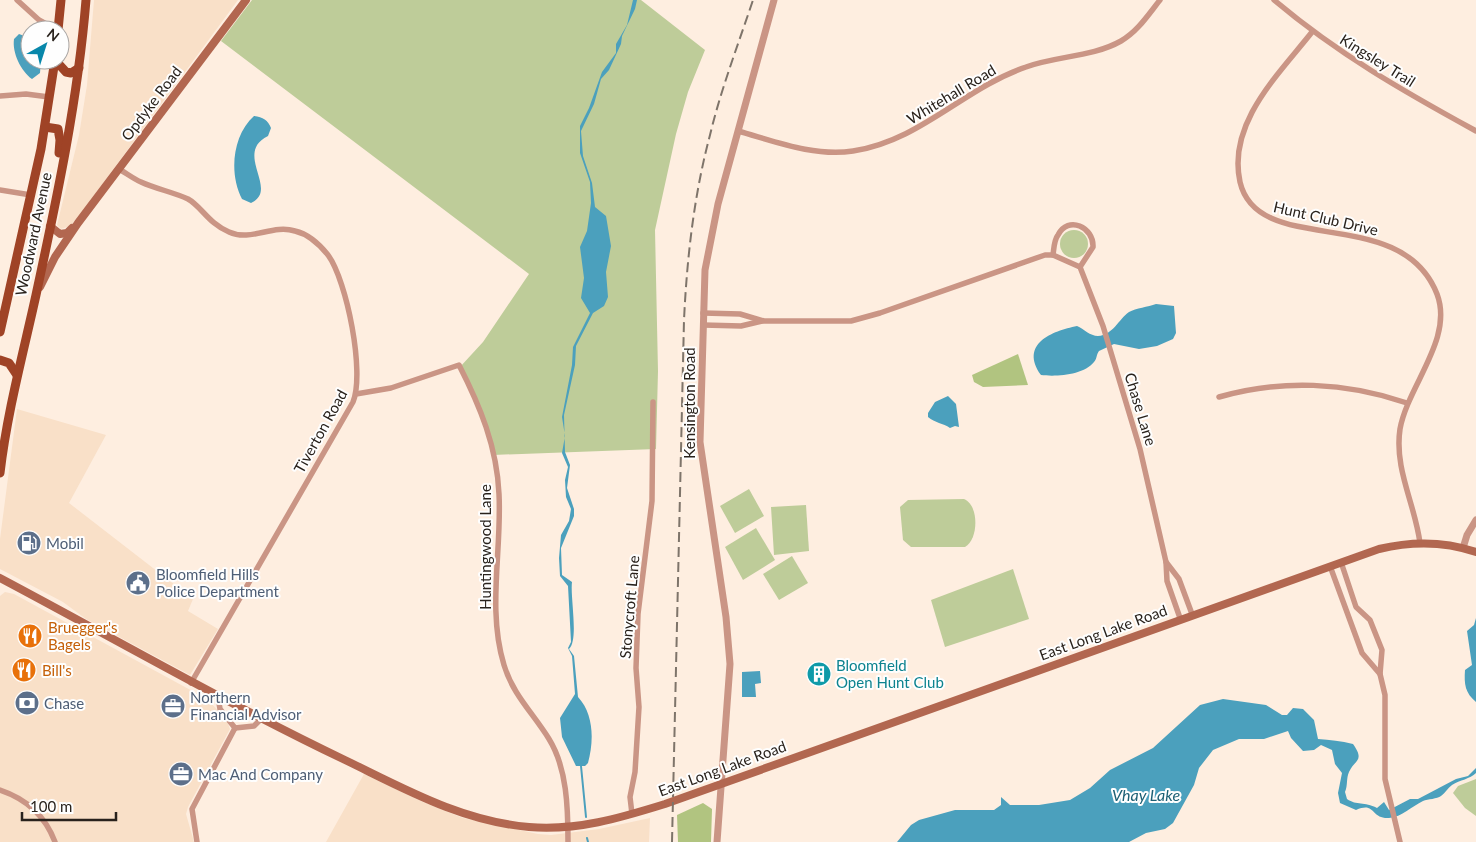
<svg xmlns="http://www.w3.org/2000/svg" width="1476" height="842" font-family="Lato,sans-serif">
	<rect width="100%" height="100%" fill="#feeee0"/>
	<g fill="#f9e0c8">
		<path d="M94 0H238L81 213 70 226 61 229 57 225 79 135 87 85Z"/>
		<path d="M17 409 106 435 69 503 193 599 188 611 218 629 190 675 86 619 63 602 0 569V539Z"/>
		<path d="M5 592 14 594 207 699 226 719 230 729 188 807 186 814 194 842H0V596Z"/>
		<path d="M364 774 423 802 463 818 538 834 551 835 599 829 650 818 649 842H326Z"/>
	</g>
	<g fill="#becc99">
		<path d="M252 0H641L705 50 688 92 676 134 655 230 658 371 656 449 493 455 489 436 460 367 483 342 529 274 221 41Z"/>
		<circle cx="1074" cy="244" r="14"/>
		<path d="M749 489 764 516 735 533 720 506Z"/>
		<path d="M964 499C979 505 979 539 965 547H911L903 540 900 507 908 500Z"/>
		<path d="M806 505 809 551 774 555 771 507Z"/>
		<path d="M756 528 775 560 743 580 725 547Z"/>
		<path d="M792 556 808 583 779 600 763 574Z"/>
		<path d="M1013 569 1029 619 945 647 931 600Z"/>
		<path d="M1476 779V816L1465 808 1453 793 1458 786Z"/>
	</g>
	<g fill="#b1c480">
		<path d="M1018 354 1028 385 983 387 974 382 972 375Z"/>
		<path d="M703 803 712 809 711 842H678L677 815Z"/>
	</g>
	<g fill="#4ba0bd">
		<path d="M633 0H637L635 9 622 36 621 44 609 70 601 79 594 104 581 131 583 156 592 183 595 207 606 216 611 246 606 272 608 297 604 306 593 313 576 346 575 365 564 415 565 452 570 465 567 488 574 509V516L561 548 562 575 572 582C570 597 579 640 569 649L574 656 578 697C594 714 594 741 588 763L585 766H576L562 737 560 718 575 694 572 656 568 648 571 642 568 586 560 576 559 558 561 535 569 521 571 509 566 497 565 480 568 467 562 453 565 436 562 417 572 365 573 347 590 313 581 298 584 278 580 247 587 231 591 203 590 182 580 153V126L589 108 602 72 616 53V44L627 25Z"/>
		<path d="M19 34 30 38V60H41L40 73 32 79C21 71 12 53 14 39Z"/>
		<path d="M254 116C263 117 268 120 271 128L268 136C233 153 280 190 251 203L242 199C229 174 232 136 254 116Z"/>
		<path d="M1156 304 1174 306 1176 333 1173 339 1157 346 1139 349 1114 344 1099 351C1096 355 1097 359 1094 362 1084 375 1056 377 1041 375 1019 344 1052 331 1077 326 1084 329 1090 336 1098 336 1113 335 1118 320 1129 312 1136 308 1148 307 1156 304Z"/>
		<path d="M948 396 956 404 959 427 955 426 950 428C943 423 935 423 928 417V413L935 402Z"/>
		<path d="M1476 618V702C1465 693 1464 684 1465 670L1472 665 1467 631 1474 625Z"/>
		<path d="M760 671 761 683 755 684 756 697H742V672Z"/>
		<path d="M1223 699 1266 705 1282 715H1287L1293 708 1303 709 1314 720 1318 739C1330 740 1341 741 1353 744 1365 761 1355 759 1349 772 1346 779 1348 785 1345 792L1347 799C1357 806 1364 801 1377 808L1384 802 1389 810 1410 799H1418L1456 779 1468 776 1476 768V773C1470 779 1460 780 1452 785 1448 788 1445 793 1441 796 1437 799 1428 799 1423 801 1412 806 1402 817 1389 818 1370 819 1376 801 1356 810L1340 803 1338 793 1342 773 1335 764 1332 750 1321 745 1314 750 1303 751 1291 738 1288 731 1264 739H1239L1213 750 1199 768 1194 785 1173 823 1165 829 1146 833 1129 842H897L911 825 919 820 955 810H994L1001 805V797L1010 805H1039L1070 800 1090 788 1110 770 1153 748 1200 705Z"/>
	</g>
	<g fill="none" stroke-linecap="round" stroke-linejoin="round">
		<g stroke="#4ba0bd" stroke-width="2">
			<path d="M581 766 586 817"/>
			<path d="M587 838 588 842"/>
		</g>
		<g stroke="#ca9585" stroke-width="5.5">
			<path d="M17 0 39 20 57 30"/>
			<path d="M1274 0C1338 54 1403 91 1476 131"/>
			<path d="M1312 32C1279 74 1227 123 1240 182 1258 259 1401 202 1437 294 1454 339 1408 385 1400 429 1394 469 1415 504 1420 543"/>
			<path d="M0 96 26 94 49 97"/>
			<path d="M738 131C774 141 814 157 853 151 920 141 964 88 1026 67 1056 56 1093 57 1121 41 1138 31 1148 15 1160 0"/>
			<path d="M119 169C126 173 134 179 141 182 156 189 173 192 188 199 201 206 209 224 229 232 251 242 272 224 295 231 308 234 320 245 328 255 347 281 365 373 353 402L191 683"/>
			<path d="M0 190 31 195"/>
			<path d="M1053 255C1054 248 1054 240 1058 235 1068 215 1094 227 1093 247L1080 267"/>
			<path d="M703 313 740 314 764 321H851L880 313 1045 255H1053L1080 267 1103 326 1140 449 1166 562 1167 581 1180 618"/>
			<path d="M703 325 741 326 762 321"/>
			<path d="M356 394 391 388 459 365C480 406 497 447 499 494 502 550 487 610 504 665 513 695 533 713 549 739 567 768 568 808 568 842"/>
			<path d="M1219 397C1281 379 1346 382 1407 403"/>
			<path d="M1166 562 1179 579 1192 614"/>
			<path d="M1341 562 1356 607 1370 620 1382 650 1380 674 1385 695V779L1400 842"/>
			<path d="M1330 566 1362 653 1380 674"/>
			<path d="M218 697 220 709 235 728"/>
			<path d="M235 728 254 726 261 719"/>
			<path d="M0 790C27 799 45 815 55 842"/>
			<path d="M632 814 630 797 635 772 639 707 636 668 638 614 652 501 653 402"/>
			<path d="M197 842 192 809 235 728"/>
		</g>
		<g stroke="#ca9585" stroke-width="7">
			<path d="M1463 548 1467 535 1476 520"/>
			<path d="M717 842 730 664 726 617 700 442 705 270 718 204 774 0"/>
		</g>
		<g stroke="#b26750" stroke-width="8">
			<path d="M50 226 60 234 67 233 72 228"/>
			<path d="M40 287 55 257 78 223 246 0"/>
			<path d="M0 578C115 639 228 704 345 760 405 789 461 821 529 827 577 831 620 818 665 804L1379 549C1412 541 1444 541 1476 552"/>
		</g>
		<g stroke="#9f4326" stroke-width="9">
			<path d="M58 30 61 0"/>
			<path d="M55 60 66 72 71 73 79 68"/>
			<path d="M45 127 58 129 60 140 59 153"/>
			<path d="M0 332 41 149 55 60"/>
			<path d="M0 360 9 363 17 375"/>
			<path d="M0 473C7 413 23 354 36 295 57 198 78 99 86 0"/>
		</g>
		<path stroke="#7e746a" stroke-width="2" stroke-dasharray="10 5" stroke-linecap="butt" d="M672 842 684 320C687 257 694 195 710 135 721 89 738 45 753 0"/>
	</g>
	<defs>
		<symbol id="fuel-disc" viewBox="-11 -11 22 22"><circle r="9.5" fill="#5c6f8a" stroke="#fefefe"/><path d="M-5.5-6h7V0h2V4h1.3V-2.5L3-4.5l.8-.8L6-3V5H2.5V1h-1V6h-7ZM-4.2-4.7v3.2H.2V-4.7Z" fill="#fff"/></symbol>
		<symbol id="civic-disc" viewBox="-11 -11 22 22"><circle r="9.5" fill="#5c6f8a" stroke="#fefefe"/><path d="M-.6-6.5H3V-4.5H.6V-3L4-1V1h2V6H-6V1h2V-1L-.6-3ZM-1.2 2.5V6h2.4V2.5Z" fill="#fff"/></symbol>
		<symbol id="restaurant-disc" viewBox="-11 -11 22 22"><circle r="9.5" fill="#e8710a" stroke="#fefefe"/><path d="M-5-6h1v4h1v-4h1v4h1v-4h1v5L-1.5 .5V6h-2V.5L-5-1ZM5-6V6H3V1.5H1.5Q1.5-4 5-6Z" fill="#fff"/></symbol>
		<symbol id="building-disc" viewBox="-11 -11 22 22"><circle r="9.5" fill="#0f9aa8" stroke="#fefefe"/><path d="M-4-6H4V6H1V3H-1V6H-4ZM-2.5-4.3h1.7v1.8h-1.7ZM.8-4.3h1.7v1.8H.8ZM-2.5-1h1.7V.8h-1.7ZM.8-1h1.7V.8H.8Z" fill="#fff"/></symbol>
		<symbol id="bank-disc" viewBox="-11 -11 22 22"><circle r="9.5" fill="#5c6f8a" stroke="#fefefe"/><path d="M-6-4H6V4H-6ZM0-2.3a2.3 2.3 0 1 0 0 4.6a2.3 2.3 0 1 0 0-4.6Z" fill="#fff"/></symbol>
		<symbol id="office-disc" viewBox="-11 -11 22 22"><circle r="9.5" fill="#5c6f8a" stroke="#fefefe"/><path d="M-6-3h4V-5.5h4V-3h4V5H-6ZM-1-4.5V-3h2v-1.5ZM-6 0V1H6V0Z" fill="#fff"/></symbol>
	</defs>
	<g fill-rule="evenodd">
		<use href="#fuel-disc" x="15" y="529" width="28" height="28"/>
		<use href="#civic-disc" x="124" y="569" width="28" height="28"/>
		<use href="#restaurant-disc" x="16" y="622" width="28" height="28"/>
		<use href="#restaurant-disc" x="10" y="656" width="28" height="28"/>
		<use href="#building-disc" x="805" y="660" width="28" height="28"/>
		<use href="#bank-disc" x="13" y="689" width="28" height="28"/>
		<use href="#office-disc" x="159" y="692" width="28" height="28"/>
		<use href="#office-disc" x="167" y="760" width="28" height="28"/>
	</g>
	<g text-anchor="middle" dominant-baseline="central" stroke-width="4" stroke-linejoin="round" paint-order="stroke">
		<g font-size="15" fill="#29221c" stroke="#fefefe">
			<text transform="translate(1378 60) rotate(32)">Kingsley Trail</text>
			<text transform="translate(951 94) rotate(-31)">Whitehall Road</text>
			<text transform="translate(151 103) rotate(-53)">Opdyke Road</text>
			<text transform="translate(1326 218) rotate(13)">Hunt Club Drive</text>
			<text transform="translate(33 234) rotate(-78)">Woodward Avenue</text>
			<text transform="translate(689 403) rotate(-90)">Kensington Road</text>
			<text transform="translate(1141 409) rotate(73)">Chase Lane</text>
			<text transform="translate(320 431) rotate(-61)">Tiverton Road</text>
			<text transform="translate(485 547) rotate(-90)">Huntingwood Lane</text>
			<text transform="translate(629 607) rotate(-85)">Stonycroft Lane</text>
			<text transform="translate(1103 632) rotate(-20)">East Long Lake Road</text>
			<text transform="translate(722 768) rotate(-20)">East Long Lake Road</text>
		</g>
		<g font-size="15" fill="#4e5e75" stroke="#fefefe" text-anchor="start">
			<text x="46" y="543">Mobil</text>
			<text x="156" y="574">Bloomfield Hills<tspan x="156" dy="17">Police Department</tspan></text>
			<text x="190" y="697">Northern<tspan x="190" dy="17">Financial Advisor</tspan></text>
			<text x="44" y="703">Chase</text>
			<text x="198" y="774">Mac And Company</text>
		</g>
		<g font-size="15" fill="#c56008" stroke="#fefefe" text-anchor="start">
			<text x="48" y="627">Bruegger's<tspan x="48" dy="17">Bagels</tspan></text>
			<text x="42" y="670">Bill's</text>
		</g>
		<g font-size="15" fill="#0d838f" stroke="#fefefe" text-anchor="start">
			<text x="836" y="665">Bloomfield<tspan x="836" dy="17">Open Hunt Club</tspan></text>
		</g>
		<g font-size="16" font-style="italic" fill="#1d6075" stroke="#fefefe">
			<text x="1146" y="794">Vhay Lake</text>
		</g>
	</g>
	<g transform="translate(45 45) rotate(39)"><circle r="24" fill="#fefefe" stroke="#a9a6a4"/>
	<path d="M0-4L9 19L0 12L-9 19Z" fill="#0887aa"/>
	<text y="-8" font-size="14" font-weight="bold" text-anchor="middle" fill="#29221c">N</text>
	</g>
	<path d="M22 812v8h94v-8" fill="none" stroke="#29221c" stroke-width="2.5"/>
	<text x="30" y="812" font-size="15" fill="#29221c" stroke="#fefefe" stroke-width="4" paint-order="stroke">100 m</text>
</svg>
